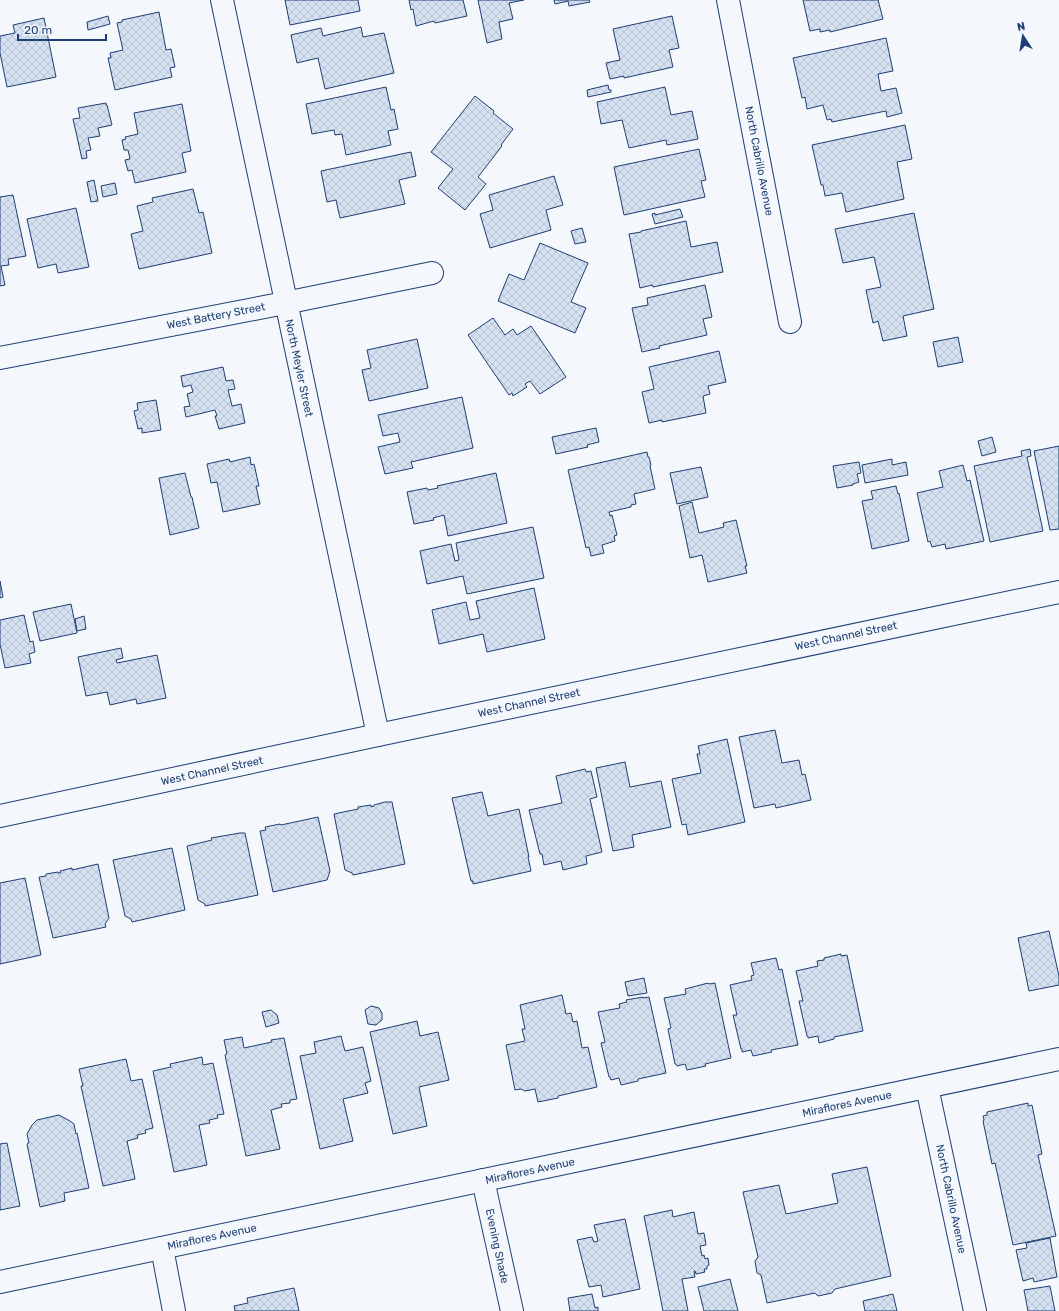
<svg xmlns="http://www.w3.org/2000/svg" width="1059" height="1311" font-family="Rubik,sans-serif">
	<defs>
		<pattern id="building-cross-hatch" width="8" height="8" patternUnits="userSpaceOnUse"><rect width="8" height="8" fill="#d5e0f0"/><path d="M0 0l8 8M0 8l8-8" fill="none" stroke="#b6c1d1"/></pattern>
	</defs>
	<rect width="100%" height="100%" fill="#f4f7fb"/>
	<g fill="url(#building-cross-hatch)" stroke="#1d3f73">
		<path d="M285 0H358L360 11 290 25Z"/>
		<path d="M409 0H463L467 16 435 23 434 21 416 26 413 9 411 10Z"/>
		<path d="M478 0H524L509 3 513 19 499 22 502 39 487 43Z"/>
		<path d="M554 0H589L590 2 569 6 568 1 555 4Z"/>
		<path d="M803 0H878L883 19 830 32V30L820 32V29L810 31Z"/>
		<path d="M159 12 166 50 171 49 175 67 170 68 172 77 115 90 108 58H111L110 53 123 50 117 23 122 22V20Z"/>
		<path d="M108 16 110 24 88 30 87 22Z"/>
		<path d="M672 16 679 48 669 50 673 67 624 78V76L610 79 606 63 620 60 613 29Z"/>
		<path d="M44 18 56 77 7 87 0 53V36L15 33 13 25Z"/>
		<path d="M361 27 363 37 384 33 394 73 325 89 318 58 297 63 291 35 321 28 323 36Z"/>
		<path d="M886 38 893 71 878 74 881 91 896 88 902 113 887 117 886 111 832 122 831 119 827 120 823 105 807 109 805 97 802 98 793 58Z"/>
		<path d="M608 85 609 90H611V92L588 97 587 90Z"/>
		<path d="M386 87 391 110 394 109 398 129 388 131 391 145 346 155 342 134 335 135 334 130 312 134 306 104Z"/>
		<path d="M665 87 671 115 692 111 698 139 667 145 666 140 629 148 622 120 601 124 597 102Z"/>
		<path d="M475 96 494 111 493 113 513 129 501 145 502 146 478 177 486 184 465 210 438 188 453 169 431 152Z"/>
		<path d="M106 103V105H107L112 125 98 128 100 136 88 138 91 150 86 151 87 158 82 159 73 119 80 118 78 108Z"/>
		<path d="M182 104 191 151 182 153 186 172 135 183 132 170 128 171 125 160 130 159 128 150H124L122 140 126 139 125 137 138 134 134 113Z"/>
		<path d="M905 125 912 159 897 162 904 199 846 212 842 193 825 196 823 185H821L812 145Z"/>
		<path d="M699 149 706 180 701 181 705 197 624 215 614 167Z"/>
		<path d="M411 152 416 176 399 180 405 204 340 218 336 200 327 202 321 171Z"/>
		<path d="M554 176 563 205 546 210 551 230 490 248 480 214 493 210 489 195Z"/>
		<path d="M94 180 98 201 91 202 87 182Z"/>
		<path d="M115 183 117 194 103 197 101 186Z"/>
		<path d="M193 189 199 213 203 212 212 253 139 269 131 234 143 231 137 206 153 202 152 198Z"/>
		<path d="M13 195 26 256 8 259 9 265 1 266 5 285 0 286V197Z"/>
		<path d="M76 208 89 267 58 273 56 264 38 268 27 219Z"/>
		<path d="M680 209 683 217 655 224 652 214 655 213V215Z"/>
		<path d="M914 213 934 309 903 316 907 336 883 341 878 321 873 323 866 290 881 287 874 257 843 263 835 229Z"/>
		<path d="M686 221 691 247 717 242 723 272 653 287 652 285 640 288 629 234 641 232V231Z"/>
		<path d="M582 228 586 242 575 244 571 231Z"/>
		<path d="M540 243 588 263 571 302 586 308 575 333 498 301 509 274 524 280Z"/>
		<path d="M705 285 712 317 703 319 707 335 659 346 660 348 642 352 632 308 648 305 647 298Z"/>
		<path d="M493 318 505 335 513 329 517 335 531 326 566 377 540 394 530 381 525 384 527 387 513 396 512 393 509 395 468 335Z"/>
		<path d="M958 337 963 362 938 367 933 342Z"/>
		<path d="M417 339 428 388 369 401 362 370 371 368 367 350Z"/>
		<path d="M719 351 726 382 708 386 710 394 703 396 706 413 662 422V420L649 423 642 392 654 389 649 367Z"/>
		<path d="M223 367 226 381 233 380 235 389 228 390 232 406 241 404 245 423 219 429 215 416H217L215 410 186 417 184 407 190 406 187 394 193 392 191 385 183 387 181 376Z"/>
		<path d="M462 397 473 448 411 462 413 468 385 474 378 447 400 442 398 433 383 436 378 415Z"/>
		<path d="M156 400 161 430 142 433V428L138 429 134 411 138 410 137 403Z"/>
		<path d="M596 428 599 442 587 445 588 447 556 454 552 437Z"/>
		<path d="M992 437 996 452 982 456 978 441Z"/>
		<path d="M1059 446V529L1050 530 1034 451Z"/>
		<path d="M1030 449 1031 456 1027 457 1043 531 990 542 974 466 1022 456 1021 451Z"/>
		<path d="M647 452 648 457H649L651 465 650 466 655 489 634 494 636 504 631 505V507L609 512 610 516 612 515 617 535 614 536 615 541 602 545 604 553 591 556 589 547 586 548 568 470Z"/>
		<path d="M250 457 251 465 254 464 259 486H256L260 504 223 512 217 482 211 483 207 464 229 459 230 462Z"/>
		<path d="M892 459V465L906 462 908 475 865 483 862 465Z"/>
		<path d="M859 462 861 473 857 474 859 482 853 484V485L837 488 833 466Z"/>
		<path d="M963 465 967 481 970 480 984 541 946 549 945 544 932 547 930 541 928 542 917 493 943 487 939 471Z"/>
		<path d="M701 467 708 497 677 504 670 473Z"/>
		<path d="M185 473 191 497H192L199 528 170 535 159 478Z"/>
		<path d="M496 473 507 523 448 536 444 515 433 518 434 520 414 524 407 492 427 488 428 490 438 488 437 486Z"/>
		<path d="M896 486 898 494 899 493 909 541 872 549 862 501 873 499 871 491Z"/>
		<path d="M692 502 699 533 724 527 723 523 736 520 747 566H745L747 573 708 582 702 555 690 558 679 506Z"/>
		<path d="M533 527 544 578 467 594 463 576 427 584 420 551 451 544 455 561 459 560 456 543Z"/>
		<path d="M0 581 3 597 0 598Z"/>
		<path d="M534 588 545 639 487 652 483 634 439 644 432 610 466 602 470 620 480 618 476 601Z"/>
		<path d="M71 604 77 633 40 641 33 612Z"/>
		<path d="M24 615 30 642 33 641 35 652 29 654 31 663 5 668 0 644V620Z"/>
		<path d="M84 616 86 629 77 631 75 619Z"/>
		<path d="M121 648 123 658 116 660 117 663 157 655 166 698 137 704 136 699 110 705 107 692 86 696 78 657Z"/>
		<path d="M775 730 782 763 799 760 802 775 805 774 811 800 776 808 775 804 754 808 739 737Z"/>
		<path d="M727 739 745 822 688 835 686 824 682 825 672 779 701 773 697 754H700L698 746Z"/>
		<path d="M625 762 630 787 661 781 671 827 632 835 634 847 613 851 596 768Z"/>
		<path d="M585 769 586 772 591 771 597 797 590 799 602 852 586 856 587 864 563 870 561 861 544 865 542 854H540L529 810 562 803 556 776Z"/>
		<path d="M482 792 488 816 519 809 529 857H528L531 871 473 884V881H471L452 798Z"/>
		<path d="M385 802H392L405 864 353 875 352 873 345 870 334 814 358 809V807L371 805V807L374 806V805Z"/>
		<path d="M318 817 330 871 327 880 273 892 260 831 266 830 265 827 280 824 281 825Z"/>
		<path d="M240 833H245L258 895 205 906V904L198 900 187 846 212 840 211 838Z"/>
		<path d="M172 848 185 910 132 922 131 919 125 916 113 860Z"/>
		<path d="M98 864 109 918 105 924 106 927 53 938 39 877 46 876V874L58 872V873H61L60 871 72 868V870Z"/>
		<path d="M25 878 41 955 0 964V883Z"/>
		<path d="M1049 931 1059 976V985L1029 991 1018 938Z"/>
		<path d="M841 954V956L847 955 863 1031 834 1037V1039L819 1043 818 1036 808 1038V1036H807L799 1001H803L796 971 818 966 817 961 824 960V958Z"/>
		<path d="M776 958 779 970 782 969 798 1045 771 1050 772 1052 753 1056 751 1050 742 1052V1049H741L733 1015H737L730 985 752 980 751 976 754 975 751 963Z"/>
		<path d="M644 978 647 993 628 996 625 982Z"/>
		<path d="M708 983 709 984 715 983 731 1058 705 1064 706 1066 687 1070 685 1064 677 1066 676 1064H675L668 1029 671 1028 664 998 686 994 685 989Z"/>
		<path d="M562 995 566 1014 571 1013 573 1022 577 1021 582 1048 588 1047 597 1087 558 1096V1098L538 1102 535 1089 525 1091 521 1089 515 1090 506 1045 525 1041 522 1029H525L520 1005Z"/>
		<path d="M643 997V998L649 997 666 1073 638 1079V1081L621 1085 619 1078 611 1080 610 1077H609L601 1043 605 1042 598 1012 620 1008 619 1004 627 1002 626 1000Z"/>
		<path d="M371 1006 379 1008 382 1013V1020L376 1025 368 1024 365 1010Z"/>
		<path d="M271 1010 277 1015 279 1023 266 1027 262 1012Z"/>
		<path d="M417 1021 420 1036 438 1032 449 1080 419 1087 427 1126 393 1134 370 1032Z"/>
		<path d="M341 1036 345 1051 363 1047 371 1081 365 1083 368 1093 343 1099 353 1141 320 1149 300 1056 316 1053 314 1042Z"/>
		<path d="M242 1037 244 1048 272 1042 271 1040 284 1038 297 1099 290 1100V1103L281 1104 282 1107 271 1110 280 1149 246 1156 225 1055 227 1054 224 1040Z"/>
		<path d="M202 1057 203 1065 213 1063 224 1114 217 1115 218 1118 209 1120 210 1123 199 1125 207 1165 174 1172 153 1071 171 1067 170 1064Z"/>
		<path d="M126 1059 131 1081 142 1079 153 1128 145 1130 146 1133 137 1135 138 1138 127 1141 135 1179 103 1186 81 1086H83L79 1069Z"/>
		<path d="M1028 1103V1106L1032 1105 1042 1154 1038 1155 1056 1236 1013 1245 995 1163 992 1164 983 1121 984 1120 983 1116 987 1115V1112Z"/>
		<path d="M59 1115 70 1121 74 1124 76 1134 77 1133 89 1188 64 1193 65 1201 40 1207 27 1144 29 1143 27 1134 32 1125 37 1120Z"/>
		<path d="M7 1143 20 1206 0 1210V1144Z"/>
		<path d="M867 1167 891 1276 835 1289 832 1293 818 1296 815 1293 767 1303 761 1275 757 1273 755 1261 758 1257 743 1192 779 1185 786 1214 838 1203 832 1174Z"/>
		<path d="M672 1210 673 1217 694 1212 698 1234 704 1233 706 1245 700 1246 702 1256 704 1255 705 1259 708 1258 709 1265 707 1266V1269H704L705 1272 696 1274 695 1271H694L695 1277 682 1279 688 1311H663L644 1216Z"/>
		<path d="M625 1219 640 1289 603 1297 601 1285 589 1287 577 1240 592 1237 594 1242 598 1241 594 1225Z"/>
		<path d="M1050 1238 1057 1277 1034 1282 1033 1278 1023 1281 1016 1250 1027 1248 1026 1243Z"/>
		<path d="M730 1279 738 1311H704L698 1287Z"/>
		<path d="M1050 1286 1055 1311H1028L1024 1290Z"/>
		<path d="M294 1288 299 1311H235L234 1306 248 1303 247 1298Z"/>
		<path d="M592 1294 595 1308 598 1307V1311H570L568 1298Z"/>
		<path d="M893 1294 897 1311H865L863 1301Z"/>
	</g>
	<g fill="none" stroke-linecap="round" stroke-linejoin="round">
		<defs>
			<g id="minor">
				<path d="M222 0 378 735"/>
				<path d="M728 0 790 322"/>
				<path d="M0 358 285 303 432 273"/>
				<path d="M0 816 378 735 1059 592"/>
				<path d="M927 1087 975 1311"/>
				<path d="M483 1180 512 1311"/>
				<path d="M162 1248 174 1311"/>
				<path d="M0 1282 1059 1059"/>
			</g>
		</defs>
		<use href="#minor" stroke="#1d3f73" stroke-width="24"/>
		<use href="#minor" stroke="#f4f7fb" stroke-width="22"/>
	</g>
	<g text-anchor="middle" dominant-baseline="central" stroke-width="3" stroke-linejoin="round" paint-order="stroke">
		<g font-size="11" fill="#1d3f73" stroke="#f4f7fb">
			<text transform="translate(759 161) rotate(79)">North Cabrillo Avenue</text>
			<text transform="translate(216 316) rotate(-11)">West Battery Street</text>
			<text transform="translate(299 368) rotate(78)">North Meyler Street</text>
			<text transform="translate(846 636) rotate(-12)">West Channel Street</text>
			<text transform="translate(529 703) rotate(-12)">West Channel Street</text>
			<text transform="translate(212 771) rotate(-12)">West Channel Street</text>
			<text transform="translate(847 1104) rotate(-12)">Miraflores Avenue</text>
			<text transform="translate(530 1171) rotate(-12)">Miraflores Avenue</text>
			<text transform="translate(951 1199) rotate(78)">North Cabrillo Avenue</text>
			<text transform="translate(212 1237) rotate(-12)">Miraflores Avenue</text>
			<text transform="translate(497 1246) rotate(78)">Evening Shade</text>
		</g>
	</g>
	<g transform="translate(1023 36) rotate(348)" stroke="#f4f7fb" stroke-width="3" paint-order="stroke">
	<path d="M0-3L7 15L0 10L-7 15Z" fill="#1d3f73"/>
	<text y="-6" font-size="11" font-weight="bold" text-anchor="middle" fill="#1d3f73">N</text>
	</g>
	<path d="M18 34v6h88v-6" fill="none" stroke="#1d3f73" stroke-width="2"/>
	<text x="24" y="34" font-size="12" fill="#1d3f73" stroke="#f4f7fb" stroke-width="3" paint-order="stroke">20 m</text>
</svg>
